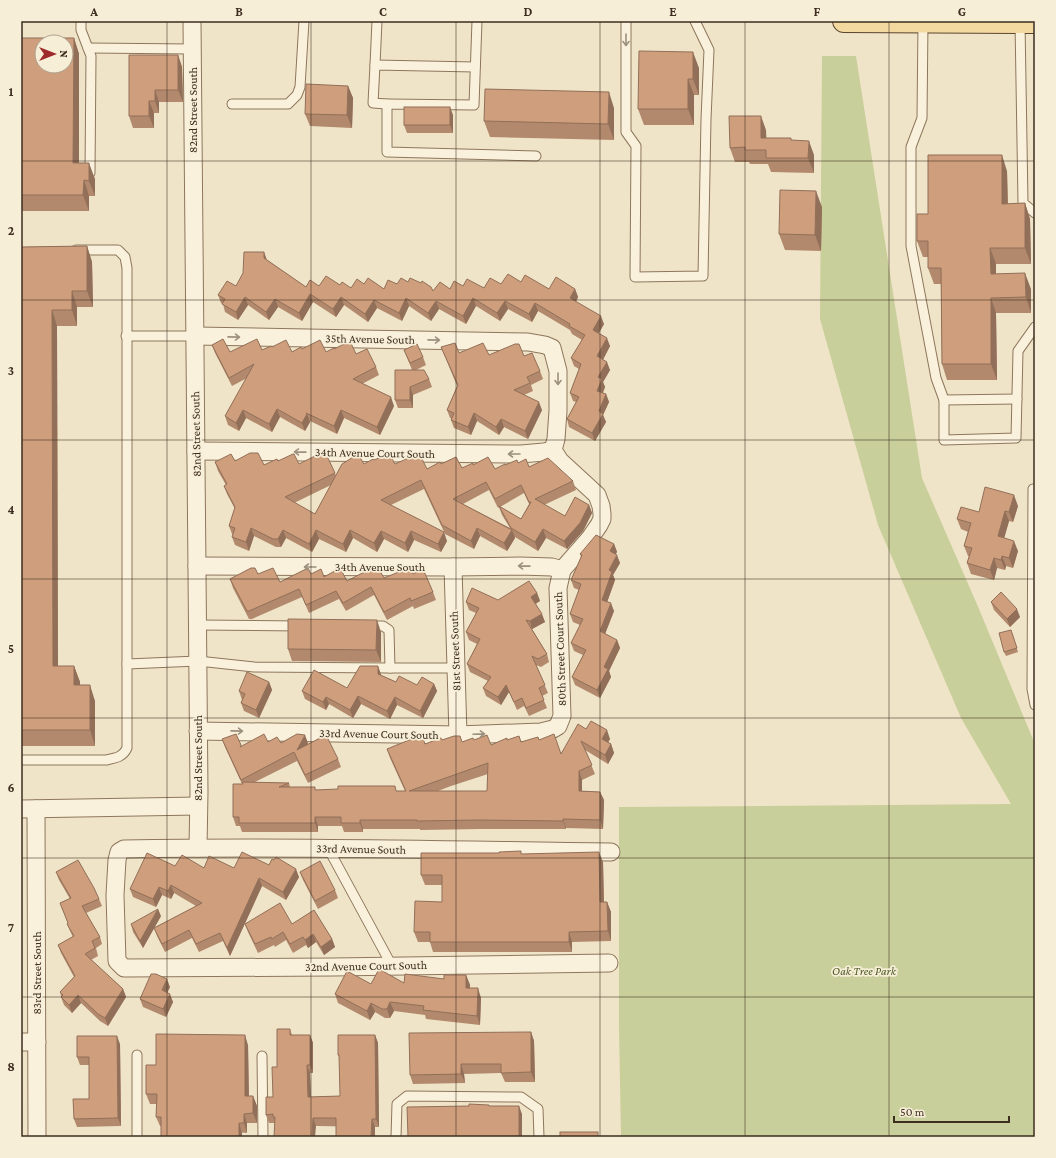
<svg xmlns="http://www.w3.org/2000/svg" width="1056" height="1158" font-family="'Crimson Pro',serif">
	<rect width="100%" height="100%" fill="#f0e4c8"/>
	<path fill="#c9cf9b" d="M822 56H856L922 478 979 609 1035 744V1137H621L619 1029V807L1011 804 961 718 878 525 820 319Z"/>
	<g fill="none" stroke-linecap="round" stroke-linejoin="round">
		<defs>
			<g id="lane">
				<path d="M81 21V30L91 56 90 173"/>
				<path d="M477 21 474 105 387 104V152L536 156"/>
				<path d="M626 21V132L636 146 635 277 703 276 706 119 709 50 695 21"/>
				<path d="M923 22 922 118 911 147V246L936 378 944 400V440L1016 438 1018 351 1035 327"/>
				<path d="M1020 22 1023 203 1035 213"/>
				<path d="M88 48 192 49"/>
				<path d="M375 65 377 21"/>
				<path d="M232 104H288L297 95 300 87 304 21"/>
				<path d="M387 104 373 103 375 65 475 67"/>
				<path d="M126 336H195"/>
				<path d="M944 400 1017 399"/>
				<path d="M1033 489 1032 689 1035 705"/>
				<path d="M197 625 300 626"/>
				<path d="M127 664 198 661 254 667 390 668 389 630 383 626H367"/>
				<path d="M390 668H456"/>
				<path d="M21 760H106C116 758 123 757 127 748V268L125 257 118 250H76"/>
				<path d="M328 848 392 966"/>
				<path d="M137 1055V1137"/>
				<path d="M262 1056 263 1137"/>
				<path d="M396 1137 397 1104 407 1096 521 1097 538 1109 539 1137"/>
			</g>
			<g id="street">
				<path d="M192 21 199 792 198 848"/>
				<path d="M195 336 528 342 545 345 552 348 558 371V411L556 439 553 450 560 461 597 495 601 506 602 514V519L599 525 590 538 562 570 558 588 562 716 558 726 553 729 541 732 458 735 198 731"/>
				<path d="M196 451 521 454 544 452 553 450"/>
				<path d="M197 566 453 567 520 566 552 567 562 570"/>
				<path d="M453 567 458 735"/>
				<path d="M21 809 198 806"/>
				<path d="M36 809 37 1137"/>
				<path d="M609 963 333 967 124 968 117 961 115 895 117 860 119 852 124 849C287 846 449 850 611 852"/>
				<path d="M21 1042H37"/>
			</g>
			<path id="primary" d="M844 21 1035 22"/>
		</defs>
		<use href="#lane" stroke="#8d765c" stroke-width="11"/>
		<use href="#street" stroke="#8d765c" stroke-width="19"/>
		<use href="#primary" stroke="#5b4430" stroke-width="24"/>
		<use href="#lane" stroke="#faf1dc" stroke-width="9"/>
		<use href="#street" stroke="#faf1dc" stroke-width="17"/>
		<use href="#primary" stroke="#f3d9a0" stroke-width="22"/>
	</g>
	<g fill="#b2896c" fill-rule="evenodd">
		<path d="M21 38H74L79 54V163L95 179V196H89V211H21Z"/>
		<path d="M178 55 182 67 183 102H159V113H154V128H133L129 116Z"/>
		<path d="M699 68V95H694V125H644L638 109Z"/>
		<path d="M348 86 353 98 352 128 310 126 305 114Z"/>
		<path d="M614 108V140L490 137 484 121Z"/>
		<path d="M453 115V133H407L404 125Z"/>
		<path d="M766 130V138L792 140 814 155V173L771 172 768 164H750L749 162H735L730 148Z"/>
		<path d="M1007 171 1008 204 1025 203 1030 219 1031 264H996V274L1031 289V313H996L997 380H947L942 364 941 284H934L928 268V257H923L917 241 928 214Z"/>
		<path d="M822 207 821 251 785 250 779 234Z"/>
		<path d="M87 246 92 262 93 307H77V326H57L58 666H74L80 682V685L95 701V746H21V247Z"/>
		<path d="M267 260 306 287 319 286 340 285 351 288 364 284 384 289 397 284 408 282 433 291 450 289 463 286 484 288 501 284 521 282 549 289H575L578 297 576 302 604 324 599 333 610 346 603 360 610 370 603 382 605 387 603 393 606 394 609 402 603 415 606 422 595 441 569 427 567 419 576 402 573 401 570 393 579 369 574 366 571 358 582 340 572 334 570 330 538 311 532 322 508 309 500 321 476 306 466 324 439 309 431 321 409 306 402 321 377 308 368 322 344 305 336 317 313 302 302 321 278 307 269 320 248 305 238 320 225 312 223 304 221 303 218 295 236 286Z"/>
		<path d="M212 345 230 352 262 350 272 347 292 352 302 349 326 352 334 349 356 354 376 367 379 375 362 384 394 406 380 435 344 418 337 434 310 421V422L305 431 280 417 272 432 246 418 239 431 228 425 225 416 247 378 232 386 215 353Z"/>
		<path d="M441 347 459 353 489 355 524 356 540 371 543 379 531 385 533 391 524 395 542 410 528 439 504 427 499 435 477 421 471 435 454 428 451 420V418H450L447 410 457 386Z"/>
		<path d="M404 350 423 357 426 365 416 370 429 379 432 387 413 395V408H398L395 400 412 370Z"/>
		<path d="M374 460 395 464 427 469 441 464 462 468 473 465 495 469 505 465 518 463 573 481 576 490 544 505 565 516 589 505 592 513 583 531 567 549 546 538 538 551 515 537V538L507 551 480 536 474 549 445 534 424 489 391 505 447 541 441 552 414 540 408 552 384 539 377 552 353 538 346 552 319 539 312 552 286 538 281 547H276L254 536 249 551 235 545 232 537 233 534H232L229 526 235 509 227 494 224 486 226 485 218 471 215 462 235 461 264 465 278 461 299 464 335 473 336 476ZM331 485 315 514 294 503ZM489 490 498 508 499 507 502 515 510 528 463 504ZM524 493 529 504 521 519 500 507Z"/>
		<path d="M1018 506 1013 522 1009 521 1004 538 1018 551 1013 568 1006 566 1005 570 997 568 994 580 971 574 967 563 969 556H968L964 546 968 532 961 529 957 519 979 512Z"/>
		<path d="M614 544 617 552 615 554 620 563 613 575 615 580 607 602 614 611 605 634 617 640 620 648 609 671 611 677 600 698 575 685 572 677 583 655 574 651 571 643 580 625 573 622 570 614 579 590 574 588 571 580 581 557 580 554Z"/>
		<path d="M258 574 280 582 311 574 347 581 384 578 413 574 433 592 436 600 414 609 413 606 387 620 374 595 346 611 339 599 309 613 302 597 252 619H249L233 588 230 579Z"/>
		<path d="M537 593 540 601 536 604 545 622 532 629 547 654 549 662 541 667 536 665 548 693 542 696 547 708 529 716 524 706 517 710 509 692 501 705 486 696 483 688 488 681 470 672 467 664 477 644 469 640 466 632 476 613 469 610 466 602 498 600Z"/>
		<path d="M991 602 1020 617 1010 627 994 610Z"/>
		<path d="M1011 630 1018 652 1006 656 1004 652Z"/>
		<path d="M381 632V662L292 661 288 649Z"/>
		<path d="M381 674V675L396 682 417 685 434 684 437 691 423 718 397 705 390 719 361 704 353 718 329 704 326 710 305 699 302 691 347 688Z"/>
		<path d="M269 682 272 690 259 718 244 711 241 703 242 700 239 691Z"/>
		<path d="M586 729 610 739 608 742 611 744 614 753 608 764 585 750 595 774 582 780V791L600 792 604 800 603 829 566 828V829H481L420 830V829H363V832H344L342 826H318V832H242L240 826H236L233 817 242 784 225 747 222 739 241 746 268 742 281 743H308L307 745 338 759 341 767 308 783 297 761 255 782 289 783 290 787 316 790 405 791 390 758 387 749 425 744 442 740 462 742 474 740 491 745 507 740 521 742 539 740 561 754ZM488 774 487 791H438L451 786Z"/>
		<path d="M521 854 603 862 604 902H607L611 912V941L572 942V952H433L430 942H418L414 932 442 902V885H425L421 875Z"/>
		<path d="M269 865 299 877 286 900 262 886 230 956 223 941 199 952 192 938 165 952 157 936 154 928 143 948 133 932 131 924 161 916 154 928 196 906 174 893 171 899 162 895 156 907 133 897 130 889 175 866 204 868H234Z"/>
		<path d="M56 872 99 899 102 906 86 913 100 937 102 944 96 948 98 956 91 960 123 989 126 997 108 1026 100 1021 81 1003 72 1013 64 1005 61 997V996L60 992 74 977 61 953 58 945 73 937 70 931 67 924 68 923 60 903 70 899 59 880Z"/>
		<path d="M300 872 335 890 338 898 318 909 303 880Z"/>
		<path d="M245 924H292L332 939 335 947 324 955 316 942 308 948 306 945 293 953 286 940 275 947 274 945 258 953 248 932Z"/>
		<path d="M466 975 470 985V988L481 998 480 1025 426 1019 425 1015 394 1011 390 1018H385L375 1012 370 1020 338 1003 335 994 371 984 404 983 444 979Z"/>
		<path d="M170 987 167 992 173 1002 166 1017 143 1007 140 999Z"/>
		<path d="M290 1029 292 1035H310L313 1043V1073H310L311 1097 340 1096V1059L338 1055 375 1035 378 1043 379 1127 316 1126 274 1123H269L266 1115 273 1097Z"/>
		<path d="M531 1032 534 1041 535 1082H505L501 1073 464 1074 465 1083 413 1084 410 1075Z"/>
		<path d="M120 1044 121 1126 77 1127 74 1119 89 1099V1065H80L77 1057Z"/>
		<path d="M248 1045 249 1096H253L257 1106V1123H247V1133L160 1126 156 1117 157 1104H150L146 1094 156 1065Z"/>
	</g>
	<g fill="#916f58">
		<path d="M74 38 79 54V178L73 163Z"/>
		<path d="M693 52 699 68V95L693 79Z"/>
		<path d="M178 55 182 67 183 102 178 90Z"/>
		<path d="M688 79 694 95V125L688 109Z"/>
		<path d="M348 86 353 98 352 128 347 115Z"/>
		<path d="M155 90 159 102V113L155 101Z"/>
		<path d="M609 92 614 108V140L608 124Z"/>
		<path d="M149 101 154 113V128L149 116Z"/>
		<path d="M450 107 453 115V133L450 125Z"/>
		<path d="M761 116 766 130 767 151 761 138Z"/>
		<path d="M809 141 814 155V173L808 158Z"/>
		<path d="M1002 155 1007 171 1008 219 1002 204Z"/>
		<path d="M89 163 95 179V196L89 181Z"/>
		<path d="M84 180 89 196V211L83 195Z"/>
		<path d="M816 191 822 207 821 251 815 235Z"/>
		<path d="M1025 203 1030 219 1031 264 1025 248Z"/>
		<path d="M87 246 92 262 93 307 87 291Z"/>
		<path d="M990 248 996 264V290L991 274Z"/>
		<path d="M264 252 267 260 264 258Z"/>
		<path d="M1025 273 1031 289V313L1026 297Z"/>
		<path d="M575 289 578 297 573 307 570 298Z"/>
		<path d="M72 291 77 307V326L72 310Z"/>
		<path d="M310 294 313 302 302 321 299 313Z"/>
		<path d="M245 297 248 305 238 320 236 312Z"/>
		<path d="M341 297 344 305 336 317 333 309Z"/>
		<path d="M406 298 409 306 402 321 399 313Z"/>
		<path d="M473 298 476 306 466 324 463 316Z"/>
		<path d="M991 298 996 313 997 380 991 364Z"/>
		<path d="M275 299 278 307 269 320 266 312Z"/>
		<path d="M374 300 377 308 368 322 365 314Z"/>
		<path d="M436 301 439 309 431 321 428 313Z"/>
		<path d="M505 301 508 309 500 321 497 313Z"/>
		<path d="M535 303 538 311 532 322 529 314Z"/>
		<path d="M52 310 57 326 58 682 53 666Z"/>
		<path d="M601 316 604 324 596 338 593 330Z"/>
		<path d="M607 338 610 346 600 365 597 356Z"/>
		<path d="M607 362 610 370 603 382 605 387 600 399 597 391 598 377Z"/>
		<path d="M410 387 413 395V408L410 400Z"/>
		<path d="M606 394 609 402 603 415 606 422 595 441 592 433 599 411Z"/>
		<path d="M391 397 394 406 380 435 377 427Z"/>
		<path d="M539 402 542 410 528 439 525 431Z"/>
		<path d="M277 409 280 417 272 432 269 424Z"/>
		<path d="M243 410 246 418 239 431 236 423Z"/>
		<path d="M341 410 344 418 337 434 334 426Z"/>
		<path d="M474 413 477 421 471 435 468 427Z"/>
		<path d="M307 414 310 422 305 431 302 423Z"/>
		<path d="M501 419 504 427 499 435 496 427Z"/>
		<path d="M1014 495 1018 506 1013 522 1009 512Z"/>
		<path d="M589 505 592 513 583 531 567 549 564 541Z"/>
		<path d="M1005 511 1009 521 1002 546 998 536Z"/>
		<path d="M251 528 254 536 249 551 246 542Z"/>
		<path d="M477 528 480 536 474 549 471 541Z"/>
		<path d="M543 529 546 538 538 551 535 542Z"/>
		<path d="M283 530 286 538 281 547 278 539Z"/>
		<path d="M316 530 319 539 312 552 309 544Z"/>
		<path d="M350 530 353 538 346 552 343 544Z"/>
		<path d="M512 530 515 538 507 551 504 543Z"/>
		<path d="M381 531 384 539 377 552 374 543Z"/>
		<path d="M411 531 414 540 408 552 405 543Z"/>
		<path d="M444 532 447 541 441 552 438 544Z"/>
		<path d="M1014 541 1018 551 1013 568 1009 558Z"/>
		<path d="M614 544 617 552 613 559 610 551Z"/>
		<path d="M617 555 620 563 613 575 615 580 605 608 602 600 609 570Z"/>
		<path d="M1002 556 1006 566 1005 570 1001 560Z"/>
		<path d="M994 558 997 568 994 580 990 570Z"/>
		<path d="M537 593 540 601 534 604 531 597Z"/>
		<path d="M611 603 614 611 603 639 600 631Z"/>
		<path d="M1017 609 1020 617 1010 627 1007 619Z"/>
		<path d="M542 614 545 622 532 629 530 621Z"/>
		<path d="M377 620 381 632V662L376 650Z"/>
		<path d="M617 640 620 648 609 671 611 677 600 698 597 690 604 667Z"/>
		<path d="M74 666 80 682V701L74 685Z"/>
		<path d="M378 666 381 674V681L378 674Z"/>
		<path d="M269 682 272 690 259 718 256 710Z"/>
		<path d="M434 684 437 691 423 718 420 711Z"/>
		<path d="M90 685 95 701V746L90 730Z"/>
		<path d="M506 685 509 692 501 705 498 697Z"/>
		<path d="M358 696 361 704 353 718 350 710Z"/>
		<path d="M326 697 329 704 326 710 323 702Z"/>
		<path d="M395 697 397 705 390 719 387 711Z"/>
		<path d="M607 730 610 739 605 748 602 739Z"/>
		<path d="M305 735 308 743 300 758 297 750Z"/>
		<path d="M611 744 614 753 608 764 605 755Z"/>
		<path d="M579 771 582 780V800L579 791Z"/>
		<path d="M600 792 604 800 603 829 600 820Z"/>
		<path d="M315 817 318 826V832L315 823Z"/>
		<path d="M563 819 566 828V829L563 821Z"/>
		<path d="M360 820 363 829V832L360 823Z"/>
		<path d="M599 852 603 862 604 912 600 902Z"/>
		<path d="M296 869 299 877 286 900 283 892Z"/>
		<path d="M259 878 262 886 230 956 227 948Z"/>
		<path d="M171 885 174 893 171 899 168 891Z"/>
		<path d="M159 887 162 895 156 907 153 899Z"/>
		<path d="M607 902 611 912V941L608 931Z"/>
		<path d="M158 909 161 916 143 948 140 941Z"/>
		<path d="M569 932 572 942V952L569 942Z"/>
		<path d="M313 934 316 942 308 948 305 940Z"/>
		<path d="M332 939 335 947 324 955 321 947Z"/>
		<path d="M466 975 470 985 469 997 466 988Z"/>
		<path d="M167 979 170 987 165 998 162 990Z"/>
		<path d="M478 988 481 998 480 1025 477 1016Z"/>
		<path d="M123 989 126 997 108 1026 105 1018Z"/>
		<path d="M170 994 173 1002 166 1017 163 1009Z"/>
		<path d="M78 995 81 1003 72 1013 69 1005Z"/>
		<path d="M390 1002 394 1011 390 1018 387 1009Z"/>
		<path d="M371 1003 375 1012 370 1020 367 1011Z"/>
		<path d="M531 1032 534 1041 535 1082 531 1072Z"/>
		<path d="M245 1035 248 1045 249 1106 245 1096Z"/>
		<path d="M310 1035 313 1043V1073L310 1065Z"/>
		<path d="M375 1035 378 1043 379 1127 376 1119Z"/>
		<path d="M117 1036 120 1044 121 1126 118 1118Z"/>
		<path d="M461 1064 464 1074 465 1083 461 1074Z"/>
		<path d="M307 1065 310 1073 311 1105 308 1097Z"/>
		<path d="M253 1096 257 1106V1123L253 1113Z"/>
		<path d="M519 1106 522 1114V1137H519Z"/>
		<path d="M244 1114 247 1123V1133L244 1123Z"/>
		<path d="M313 1118 316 1126 315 1137H312Z"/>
		<path d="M372 1119 375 1127V1137H371Z"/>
		<path d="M239 1123 242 1133V1137H239Z"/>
	</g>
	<g fill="#cf9f7d" stroke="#916f58" fill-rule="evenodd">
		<path d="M21 38H74L73 163H89V181L84 180 83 195H21ZM42 42H66V66H42Z"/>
		<path d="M639 51 693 52V79H688V109H638Z"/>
		<path d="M129 55H178V90H155V101H149V116H129Z"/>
		<path d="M306 84 348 86 347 115 305 114Z"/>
		<path d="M485 89 609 92 608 124 484 121Z"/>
		<rect x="404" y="107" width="46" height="18"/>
		<path d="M729 116H761V138H791V140L809 141 808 158H766V150H745V147L730 148Z"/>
		<path d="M928 155H1002V204L1025 203V248H990L991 274 1025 273 1026 297 991 298V364H942L941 268H928V241H917V214H928Z"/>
		<path d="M780 190 816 191 815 235 779 234Z"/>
		<path d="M87 246V291H72V310H52L53 666H74V685H90V730H21V247Z"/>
		<path d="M244 252H264V258L306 287 310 280 319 286 326 276 340 285 342 282 351 288 357 279 364 284 368 278 384 289 388 280 397 284 401 278 408 282 410 278 421 283 422 281 431 287 433 291 440 282 450 289 454 281 463 286 467 279 484 288 490 278 501 284 508 274 521 282 525 275 549 289 556 277 575 289 570 298 601 316 593 330 607 338 597 356 607 362 598 377 602 379 597 391 606 394 599 411 603 414 592 433 567 419 579 397 570 393 581 364 571 358 585 335 569 326 570 324 535 303 529 314 505 301 497 313 473 298 463 316 436 301 428 313 406 298 399 313 374 300 365 314 341 297 333 309 310 294 299 313 275 299 266 312 245 297 236 312 222 304 225 299 218 295 227 281 236 286 243 273Z"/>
		<path d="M223 339 230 352 257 339 262 350 271 346 272 347 286 340 292 352 301 347 302 349 320 340 326 352 334 348V349L350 341 356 354 367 349 376 367 353 379 391 397 377 427 341 410 334 426 306 413 307 414 302 423 277 409 269 424 243 410 236 423 225 416 254 364 229 378 212 345Z"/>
		<path d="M455 343 459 353 483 343 489 355 515 344H519L524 356 532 353 540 371 527 377 530 383 514 390 539 402 525 431 501 419 496 427 474 413 468 427 451 420 454 413 447 410 458 385 441 347Z"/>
		<path d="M417 344 423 357 410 363 404 350Z"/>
		<path d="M395 370H424L429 379 410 387V400H395Z"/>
		<path d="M250 453H258L264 465 277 459 278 461 293 454H294L299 464 319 454H326L335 473 285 497 315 514 342 464 358 454 364 464 373 459 374 460 386 455H390L395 464 415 455H420L427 469 440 462 441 464 456 457 462 468 473 463V465L488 457 495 469 505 464V465L517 460 518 463 526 459 529 467 548 458 573 481 535 499 565 516 575 497 589 505 580 523 564 541 543 529 535 542 511 528 499 506 521 519 531 502H529L521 485 495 499 486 482 453 499 512 530 504 543 477 528 471 541 442 525 421 480 381 500 444 532 438 544 411 531 405 543 381 531 374 543 350 530 343 544 316 530 309 544 283 530 278 539H273L251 528 246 542 232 537 235 528 229 526 235 507 224 486 227 484 215 462 231 454 235 461Z"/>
		<path d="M985 487 1014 495 1009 512 1005 511 998 536 1014 541 1009 558 1002 556 1001 560 994 558 990 570 967 563 972 548 964 546 971 523 957 519 961 507 979 512Z"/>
		<path d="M596 535 614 544 610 551 617 555 609 570 612 572 602 600 611 603 600 631 617 640 604 667 608 669 597 690 572 677 586 650 571 643 583 619 570 614 581 584 571 580 582 555 580 554Z"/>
		<path d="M251 568H255L258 574 273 568 280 582 308 568 311 574 321 569 324 577 340 568 347 581 370 569H379L384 578 406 569H411L413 574 423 569 433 592 411 601 410 598 384 612 371 587 343 603 336 591 306 605 299 589 249 611H247L230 579Z"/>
		<path d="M529 581 537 593 531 597 542 614 530 621 526 620 547 654 538 659 532 656 545 685 539 688 544 700 526 708 522 698 514 702 506 685 498 697 483 688 491 677 467 664 480 639 466 632 479 608 466 602 472 588 498 600Z"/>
		<path d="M1001 592 1017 609 1007 619 991 602Z"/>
		<path d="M288 619 377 620 376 650 288 649Z"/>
		<path d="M1011 630 1017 648 1004 652 999 633Z"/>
		<path d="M360 666H378V674L396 682 399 676 417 685 422 677 434 684 420 711 395 697 387 711 358 696 350 710 326 697 323 702 302 691 314 670 347 688Z"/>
		<path d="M247 672 269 682 256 710 241 703 245 694 239 691Z"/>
		<path d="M591 721 607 730 602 739 611 744 605 755 581 741 592 765 579 771V791L600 792V820L563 819V821L478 820 417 821V820H360V823H341V817H315V823H239V817H233V784H243L242 782 289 783 279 787H315V790L338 789V786H395L396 791H406L387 749 419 736H422L425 744 441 738 442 740 454 736H460L462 742 473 738 474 740 487 735 491 745 507 738V740L519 736 521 742 538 737 539 740 554 734 561 754 578 724 586 729ZM488 763 487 791H409Z"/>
		<path d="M236 734 241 745 240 747 264 734 268 742 277 737 281 743 297 734 305 735 297 750 322 737H327L338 759 305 775 294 752 241 780 222 739Z"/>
		<path d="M521 851V854L599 852 600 902H607L608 931 569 932V942H430V932H414L415 901 442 902V875H421V853H499V852Z"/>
		<path d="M242 852 269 865 272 859 274 860 276 857 296 869 283 892 259 878 227 948 220 933 196 944 189 930 162 944 154 928 202 903 171 885 168 891 159 887 153 899 130 889 147 853 175 866 182 855 204 868 209 856 234 868Z"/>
		<path d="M78 860 94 888 99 899 82 906 100 937 92 941 95 948 85 954 123 989 105 1018 98 1014 78 995 69 1005 61 997 63 995 60 992 75 976 58 945 74 936 67 924 68 923 60 903 71 898 56 872Z"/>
		<path d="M320 861 335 890 315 901 300 872Z"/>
		<path d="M280 903 292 924 314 910 332 939 321 947 313 934 305 940 303 937 290 944 283 932 272 939 271 937 255 944 245 924Z"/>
		<path d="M158 909 140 941 131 924Z"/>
		<path d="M379 969 404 983 405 974 444 979V975H466V988H478L477 1016 423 1010 424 1006 390 1002 387 1009H382L371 1003 367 1011 335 994 347 971 371 984Z"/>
		<path d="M151 974H156L167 979 162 990 170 994 163 1009 140 999Z"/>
		<path d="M277 1029H290V1035H310V1065H307L308 1097 340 1096 339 1055H338V1035H375L376 1119H372L371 1137H336V1118H313L312 1137H274L275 1117H273V1114L266 1115V1097H273L272 1067H277Z"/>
		<path d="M531 1032V1072L501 1073V1064H461V1074L410 1075 409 1033Z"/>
		<path d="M156 1034 245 1035V1096H253V1113L244 1114V1123H239V1137H161V1117H156L157 1094H146V1065H156Z"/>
		<path d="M77 1036H117L118 1118 74 1119 73 1099H89V1057H77Z"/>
		<path d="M469 1104 489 1105V1106H519V1137H408L407 1107 469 1106Z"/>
		<rect x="560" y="1132" width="38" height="5"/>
	</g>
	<defs><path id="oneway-shaft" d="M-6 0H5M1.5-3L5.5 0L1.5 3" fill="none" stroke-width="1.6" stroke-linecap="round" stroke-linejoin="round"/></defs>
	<g stroke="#9c907e">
		<use href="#oneway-shaft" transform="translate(626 40) rotate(90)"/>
		<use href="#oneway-shaft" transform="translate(234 337) rotate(1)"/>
		<use href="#oneway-shaft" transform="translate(434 340) rotate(1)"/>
		<use href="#oneway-shaft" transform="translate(558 379) rotate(90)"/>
		<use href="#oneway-shaft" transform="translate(300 452) rotate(-179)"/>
		<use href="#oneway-shaft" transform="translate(514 454) rotate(-180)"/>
		<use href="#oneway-shaft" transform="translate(524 566) rotate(-179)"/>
		<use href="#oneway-shaft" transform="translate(310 567) rotate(-180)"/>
		<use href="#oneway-shaft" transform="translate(237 731) rotate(1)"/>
		<use href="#oneway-shaft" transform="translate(479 734) rotate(-2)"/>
	</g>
	<path fill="none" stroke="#3d2e20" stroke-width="1" stroke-opacity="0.55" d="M167 21V1137M311 21V1137M456 21V1137M600 21V1137M745 21V1137M889 21V1137M21 161H1035M21 300H1035M21 440H1035M21 579H1035M21 718H1035M21 858H1035M21 997H1035"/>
	<g text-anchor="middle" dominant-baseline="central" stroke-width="3.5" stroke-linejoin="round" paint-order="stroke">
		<g font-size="12" fill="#3d2e20" stroke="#f7eed8">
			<text transform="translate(193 110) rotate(-90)">82nd Street South</text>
			<text transform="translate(370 339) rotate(1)">35th Avenue South</text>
			<text transform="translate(196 434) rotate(-91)">82nd Street South</text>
			<text transform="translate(375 453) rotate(1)">34th Avenue Court South</text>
			<text x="380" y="567">34th Avenue South</text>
			<text transform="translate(560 649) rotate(-92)">80th Street Court South</text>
			<text transform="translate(455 651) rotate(-92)">81st Street South</text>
			<text transform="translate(379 734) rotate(1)">33rd Avenue Court South</text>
			<text transform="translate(198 758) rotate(-90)">82nd Street South</text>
			<text transform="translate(361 849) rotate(1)">33rd Avenue South</text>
			<text transform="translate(366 966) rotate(-1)">32nd Avenue Court South</text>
			<text transform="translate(37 973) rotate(-90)">83rd Street South</text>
		</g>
		<g font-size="12" font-style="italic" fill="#4d5a26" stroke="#f7eed8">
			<text x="864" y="971">Oak Tree Park</text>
		</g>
	</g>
	<rect width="1056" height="1158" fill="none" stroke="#f7eed8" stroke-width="44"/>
	<g transform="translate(54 54) rotate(90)"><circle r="19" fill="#f7eed8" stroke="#ada18e"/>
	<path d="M0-3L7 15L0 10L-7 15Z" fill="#9e2a2b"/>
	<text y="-6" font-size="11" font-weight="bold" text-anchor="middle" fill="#3d2e20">N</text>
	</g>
	<path d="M894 1116v6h115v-6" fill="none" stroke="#3d2e20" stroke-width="2"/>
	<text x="900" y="1116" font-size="12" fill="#3d2e20" stroke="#f7eed8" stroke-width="3" paint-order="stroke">50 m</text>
	<rect x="22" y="22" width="1012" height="1114" fill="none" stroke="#3d2e20" stroke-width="1.5"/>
	<g font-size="13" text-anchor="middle" font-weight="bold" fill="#3d2e20">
		<text x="94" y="16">A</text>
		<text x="239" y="16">B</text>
		<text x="383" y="16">C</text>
		<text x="528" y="16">D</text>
		<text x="673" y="16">E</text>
		<text x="817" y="16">F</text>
		<text x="962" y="16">G</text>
		<text x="11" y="96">1</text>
		<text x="11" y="235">2</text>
		<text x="11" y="375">3</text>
		<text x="11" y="514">4</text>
		<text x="11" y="653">5</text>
		<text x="11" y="792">6</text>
		<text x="11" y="932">7</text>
		<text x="11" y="1071">8</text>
	</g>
</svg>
